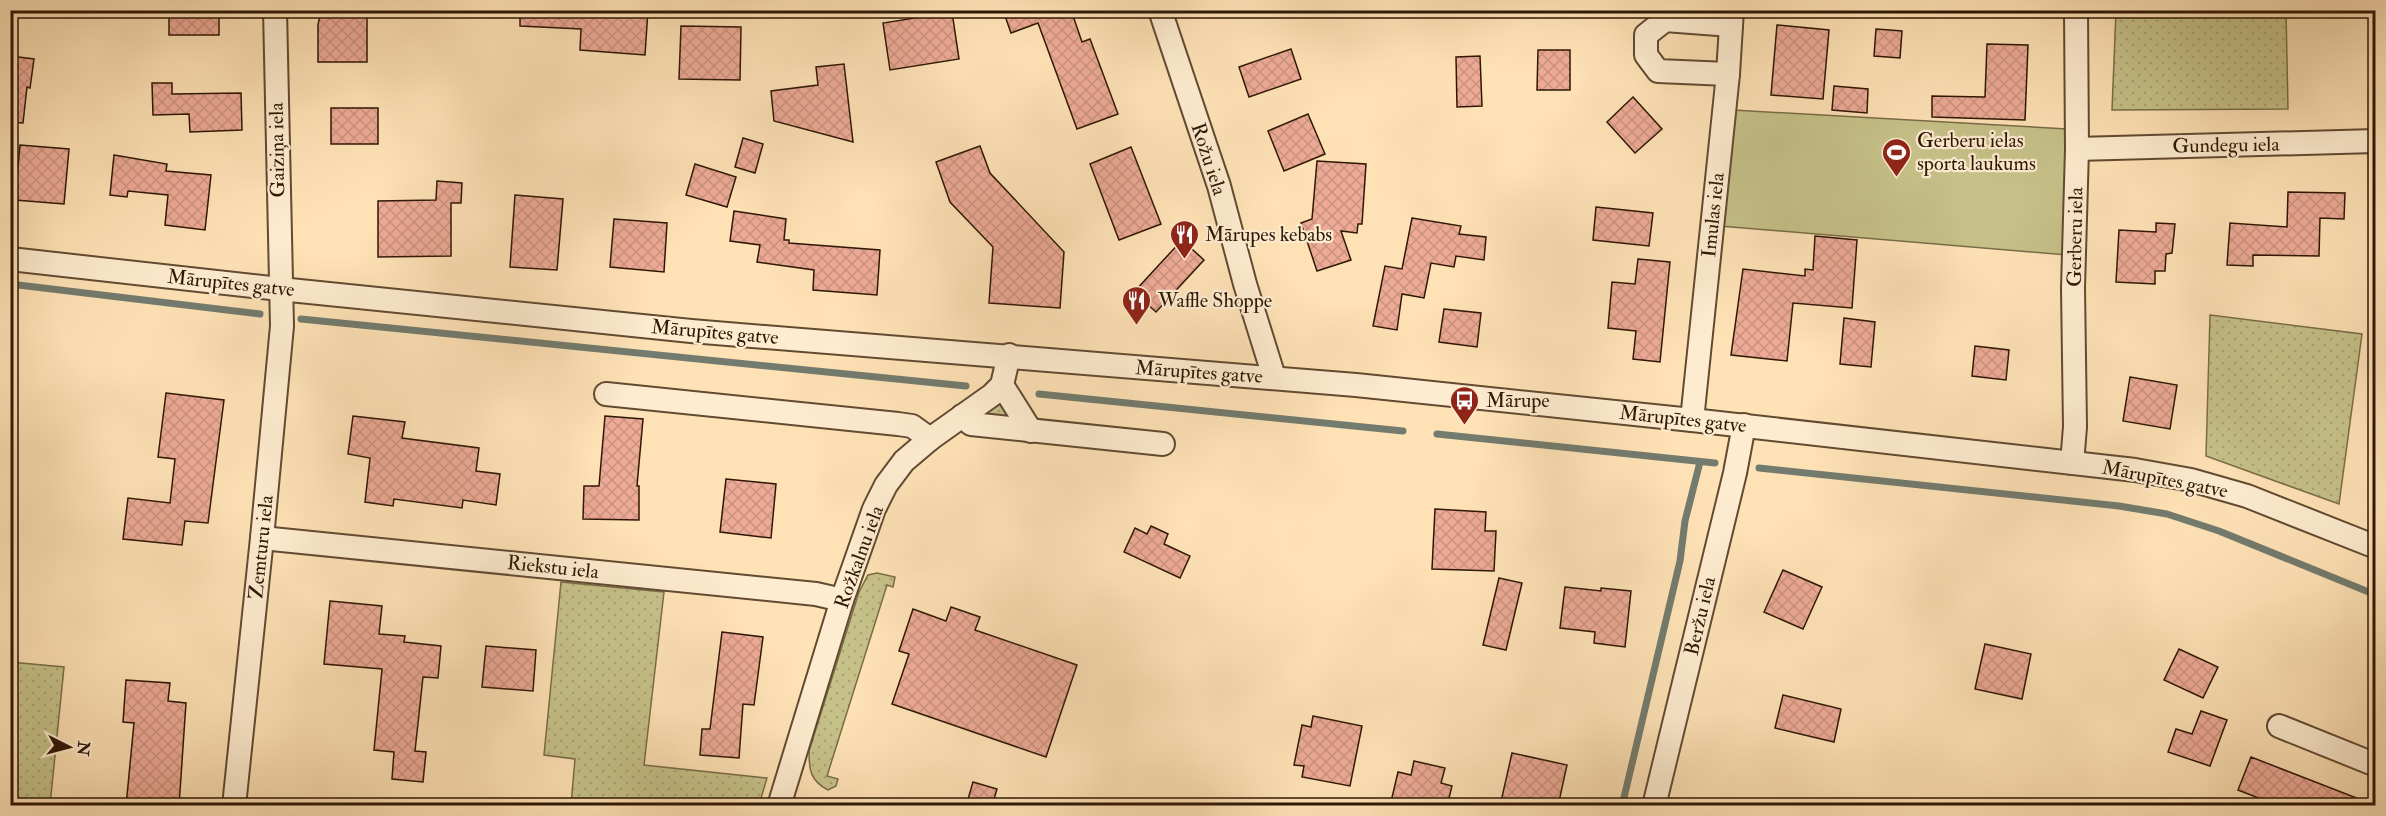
<svg xmlns="http://www.w3.org/2000/svg" width="2386" height="816" font-family="'IM FELL Double Pica',serif">
	<defs>
		<pattern id="grass-dots" width="8" height="8" patternUnits="userSpaceOnUse" patternTransform="scale(1.5)"><rect width="8" height="8" fill="#c6c189"/><path d="M2 2h.1M6 6h.1" fill="none" stroke="#aaa575" stroke-width="1.8" stroke-linecap="round"/></pattern>
		<pattern id="building-cross-hatch" width="8" height="8" patternUnits="userSpaceOnUse" patternTransform="scale(1.5)"><rect width="8" height="8" fill="#edaa96"/><path d="M0 0l8 8M0 8l8-8" fill="none" stroke="#cc9280"/></pattern>
	</defs>
	<rect width="100%" height="100%" fill="#fee2b6"/>
	<filter id="stains"><feTurbulence type="fractalNoise" baseFrequency=".00333" numOctaves="4"/><feColorMatrix values="0 0 0 0 .2 0 0 0 0 .09 0 0 0 0 .02 0 0 0 .5 -.17"/></filter>
	<radialGradient id="worn" r=".72"><stop offset=".6" stop-color="#630" stop-opacity="0"/><stop offset="1" stop-color="#630" stop-opacity=".3"/></radialGradient>
	<g fill="url(#grass-dots)" stroke="#7a6c47" stroke-width="1.5">
		<path d="M2116 11H2286L2288 109 2112 110Z"/>
		<path d="M2210 315 2362 334 2339 504 2206 456Z"/>
		<path d="M1004 402 1016 422 973 421 997 403Z"/>
		<path d="M877 573 895 577 893 587 887 585 827 776 838 779 836 786 828 790C810 781 809 769 809 751L859 592 868 575Z"/>
		<path d="M561 582 664 592 644 765 767 778 759 805H571L575 759 544 755Z"/>
		<path d="M10 662 64 667 50 805H11Z"/>
	</g>
	<path fill="#c6c189" stroke="#7a6c47" stroke-width="1.5" d="M1733 110 2067 129V255L1720 226Z"/>
	<g fill="none" stroke-linecap="round" stroke-linejoin="round">
		<g stroke="#737b6e" stroke-width="7">
			<path d="M10 284 260 314"/>
			<path d="M301 319 966 386"/>
			<path d="M1039 394 1403 431"/>
			<path d="M1437 434 1715 463"/>
			<path d="M1759 468 2119 506 2167 514 2219 531 2376 595"/>
			<path d="M1622 806 1680 561 1685 521 1700 462"/>
		</g>
	</g>
	<g fill="url(#building-cross-hatch)" stroke="#2e1705" stroke-width="1.5">
		<rect x="169" y="10" width="50" height="25"/>
		<path d="M321 10H367V62H318V25Z"/>
		<path d="M520 10H648L645 55 580 50 581 29 520 26Z"/>
		<path d="M1003 10H1071L1082 42 1090 39 1118 114 1077 129 1038 23 1011 33Z"/>
		<path d="M952 12 959 59 890 70 883 23Z"/>
		<path d="M1777 25 1829 30 1823 99 1771 95Z"/>
		<path d="M681 26 741 27 740 80 679 79Z"/>
		<path d="M1876 29 1902 31 1900 58 1874 56Z"/>
		<path d="M1987 44 2028 45 2025 120 1932 117V96L1985 97Z"/>
		<path d="M1291 49 1301 79 1249 97 1239 67Z"/>
		<path d="M1538 50H1570V90H1537Z"/>
		<path d="M10 56 34 59 30 88 27 87 23 123 10 122Z"/>
		<path d="M1480 56 1482 106 1457 107 1456 57Z"/>
		<path d="M844 64 853 142 774 121 771 91 818 85 816 67Z"/>
		<path d="M152 83H172V94L241 93 242 130 190 132 189 114 153 115Z"/>
		<path d="M1834 86 1868 89 1867 113 1832 110Z"/>
		<path d="M1633 97 1662 129 1635 153 1607 122Z"/>
		<rect x="331" y="108" width="47" height="36"/>
		<path d="M1308 114 1325 154 1284 171 1268 131Z"/>
		<path d="M743 138 763 144 755 173 735 167Z"/>
		<path d="M20 145 69 149 64 204 15 200Z"/>
		<path d="M980 146 990 173 1064 252 1060 308 989 303 993 247 950 202 936 162Z"/>
		<path d="M1131 147 1161 224 1119 240 1090 164Z"/>
		<path d="M114 155 167 164 166 171 211 175 205 230 165 225 168 195 128 191 127 197 110 195Z"/>
		<path d="M1317 161 1366 164 1362 224H1358L1357 233 1341 231 1351 260 1317 271 1301 223 1312 219Z"/>
		<path d="M695 164 736 177 727 207 686 195Z"/>
		<path d="M437 181 462 183 461 203H451V256L378 257V201L436 200Z"/>
		<path d="M2288 192 2345 193 2344 219 2320 218 2319 256 2253 255V266L2227 265 2230 223 2287 227Z"/>
		<path d="M515 195 563 199 557 270 510 267Z"/>
		<path d="M1596 207 1653 213 1649 246 1593 240Z"/>
		<path d="M734 211 786 219 784 240H789V243L880 250 877 295 813 290 814 270 757 262 760 245 730 241Z"/>
		<path d="M1412 218 1461 226 1459 234 1486 237 1484 260 1456 256 1454 267 1431 263 1424 298 1402 294 1397 330 1373 326 1385 266 1402 269Z"/>
		<path d="M614 219 667 223 664 272 610 267Z"/>
		<path d="M2156 223 2175 224 2172 253 2166 254 2165 271H2155V284L2116 282 2119 230 2156 232Z"/>
		<path d="M1815 236 1857 240 1852 308 1793 303 1787 361 1731 355 1743 269 1805 276V269L1813 270Z"/>
		<path d="M1182 240 1204 260 1156 312 1134 292Z"/>
		<path d="M1638 259 1670 262 1660 362 1633 359 1636 331 1608 328 1612 282 1635 284Z"/>
		<path d="M1444 309 1481 313 1477 347 1439 342Z"/>
		<path d="M1844 318 1875 322 1871 367 1840 364Z"/>
		<path d="M1975 346 2009 350 2006 380 1972 376Z"/>
		<path d="M2130 377 2177 385 2170 429 2123 421Z"/>
		<path d="M166 393 224 400 208 523 185 521 182 545 123 539 128 498 170 503 175 459 158 457Z"/>
		<path d="M353 416 405 422 402 438 479 448 476 471 500 474 496 505 463 500 462 508 394 499 393 506 365 502 370 458 348 454Z"/>
		<path d="M605 416 643 419 637 486H639V520L583 519 584 486H599Z"/>
		<path d="M726 479 776 484 771 538 720 532Z"/>
		<path d="M1435 509 1486 512 1485 531H1496L1494 571 1432 569Z"/>
		<path d="M1151 526 1168 534 1164 544 1190 556 1180 578 1124 552 1135 528 1147 534Z"/>
		<path d="M1783 570 1822 587 1803 629 1764 612Z"/>
		<path d="M1499 578 1522 583 1506 650 1483 645Z"/>
		<path d="M1565 587 1601 591V588L1631 591 1625 647 1594 643 1595 632 1560 628Z"/>
		<path d="M330 601 382 606 379 634 405 636 404 642 441 646 438 678 423 677 415 751 426 752 423 782 392 779 394 752 374 750 382 669 324 664Z"/>
		<path d="M951 607 980 617 975 630 1077 665 1046 757 892 704 909 654 899 651 913 609 946 621Z"/>
		<path d="M722 632 763 637 754 705 743 704 739 758 700 755 702 729H710Z"/>
		<path d="M1985 644 2031 654 2022 699 1975 689Z"/>
		<path d="M486 646 536 650 533 691 482 687Z"/>
		<path d="M2179 649 2218 667 2203 698 2164 680Z"/>
		<path d="M126 680 170 683 168 701 186 703 179 806H126L134 723 123 722Z"/>
		<path d="M1783 695 1841 709 1834 742 1775 728Z"/>
		<path d="M2201 711 2227 720 2210 766 2168 752 2176 729 2192 734Z"/>
		<path d="M1313 716 1362 726 1350 786 1302 777 1304 766 1294 765 1302 725 1311 727Z"/>
		<path d="M1512 753 1567 765 1558 806H1500Z"/>
		<path d="M2251 757 2372 804V806H2279L2238 790Z"/>
		<path d="M1414 761 1445 768 1441 783 1452 786 1447 806H1390L1398 772 1411 775Z"/>
		<path d="M973 782 997 789 992 806H966Z"/>
	</g>
	<g fill="none" stroke-linecap="round" stroke-linejoin="round">
		<defs>
			<g id="minor">
				<path d="M1160 10 1219 186 1245 284 1274 377"/>
				<path d="M1728 74 1658 71 1646 55V35L1665 20 1731 25"/>
				<path d="M2077 149 2376 141"/>
				<path d="M10 259 280 289 691 331 1356 385 1692 420 2135 470 2191 480 2247 496 2376 547"/>
				<path d="M1002 385 1031 431"/>
				<path d="M606 394 898 424 912 426 930 439"/>
				<path d="M962 416 971 424 1163 444"/>
				<path d="M1692 420 1728 74 1732 10"/>
				<path d="M2072 463 2075 427 2073 288 2077 149 2076 10"/>
				<path d="M262 538 816 594 842 600"/>
				<path d="M2279 726 2376 765"/>
				<path d="M234 806 262 538 282 326 275 10"/>
				<path d="M779 806 842 600 874 509 886 485 904 461 930 439 992 395 1002 385 1009 355"/>
				<path d="M1654 806 1735 473 1744 425"/>
			</g>
		</defs>
		<use href="#minor" stroke="#624a31" stroke-width="26"/>
		<use href="#minor" stroke="#feecd0" stroke-width="22"/>
	</g>
	<defs>
		<symbol id="stadium-pin" viewBox="-11 -11 22 30"><path d="M0 17L-7.5 6A9.5 9.5 0 1 1 7.5 6Z" fill="#8f2418" stroke="#feecd0"/><path d="M0-5a6.5 5 0 1 0 0 10a6.5 5 0 1 0 0-10ZM-3.5-1.8h7v3.6h-7Z" fill="#fff"/></symbol>
		<symbol id="restaurant-pin" viewBox="-11 -11 22 30"><path d="M0 17L-7.5 6A9.5 9.5 0 1 1 7.5 6Z" fill="#8f2418" stroke="#feecd0"/><path d="M-5-6h1v4h1v-4h1v4h1v-4h1v5L-1.5 .5V6h-2V.5L-5-1ZM5-6V6H3V1.5H1.5Q1.5-4 5-6Z" fill="#fff"/></symbol>
		<symbol id="bus-pin" viewBox="-11 -11 22 30"><path d="M0 17L-7.5 6A9.5 9.5 0 1 1 7.5 6Z" fill="#8f2418" stroke="#feecd0"/><path d="M-5-6H5V4H4V6H2V4H-2V6H-4V4H-5ZM-3.5-4V0h7V-4ZM-3.5 1.2v1.5H-2V1.2ZM2 1.2v1.5H3.5V1.2Z" fill="#fff"/></symbol>
	</defs>
	<g fill-rule="evenodd">
		<use href="#stadium-pin" x="1880" y="136" width="33" height="45"/>
		<use href="#restaurant-pin" x="1168" y="218" width="33" height="45"/>
		<use href="#restaurant-pin" x="1120" y="284" width="33" height="45"/>
		<use href="#bus-pin" x="1448" y="384" width="33" height="45"/>
	</g>
	<g text-anchor="middle" dominant-baseline="central" stroke-width="4.5" stroke-linejoin="round" paint-order="stroke">
		<g font-size="20" fill="#2e1705" stroke="#feecd0" text-anchor="start">
			<text x="1917" y="140">Gerberu ielas<tspan x="1917" dy="23">sporta laukums</tspan></text>
			<text x="1205" y="234">Mārupes kebabs</text>
			<text x="1158" y="300">Waffle Shoppe</text>
			<text x="1486" y="400">Mārupe</text>
		</g>
		<g font-size="20" fill="#2e1705" stroke="#feecd0">
			<text transform="translate(2226 145) rotate(-1)">Gundegu iela</text>
			<text transform="translate(277 150) rotate(-91)">Gaiziņa iela</text>
			<text transform="translate(1209 159) rotate(72)">Rožu iela</text>
			<text transform="translate(1713 215) rotate(-84)">Imulas iela</text>
			<text transform="translate(2075 237) rotate(-89)">Gerberu iela</text>
			<text transform="translate(231 283) rotate(6)">Mārupītes gatve</text>
			<text transform="translate(715 332) rotate(5)">Mārupītes gatve</text>
			<text transform="translate(1199 372) rotate(4)">Mārupītes gatve</text>
			<text transform="translate(1683 419) rotate(6)">Mārupītes gatve</text>
			<text transform="translate(2165 479) rotate(11)">Mārupītes gatve</text>
			<text transform="translate(261 547) rotate(-84)">Zemturu iela</text>
			<text transform="translate(859 557) rotate(-70)">Rožkalnu iela</text>
			<text transform="translate(553 567) rotate(6)">Riekstu iela</text>
			<text transform="translate(1700 616) rotate(-77)">Beržu iela</text>
		</g>
	</g>
	<rect width="2386" height="816" fill="none" stroke="#fee2b6" stroke-width="36"/>
	<rect x="12" y="12" width="2362" height="792" fill="none" stroke="#2e1705" stroke-width="3"/>
	<rect x="18" y="18" width="2350" height="780" fill="none" stroke="#2e1705" stroke-width="1.5"/>
	<g transform="translate(69 747) rotate(96)" stroke="#feecd0" stroke-width="4.5" paint-order="stroke">
	<path d="M0-4.5L10 22L0 15L-10 22Z" fill="#2e1705"/>
	<text y="-9" font-size="16" font-weight="bold" text-anchor="middle" fill="#2e1705">N</text>
	</g>
	<rect width="100%" height="100%" filter="url(#stains)"/>
	<rect width="100%" height="100%" fill="url(#worn)"/>
</svg>
